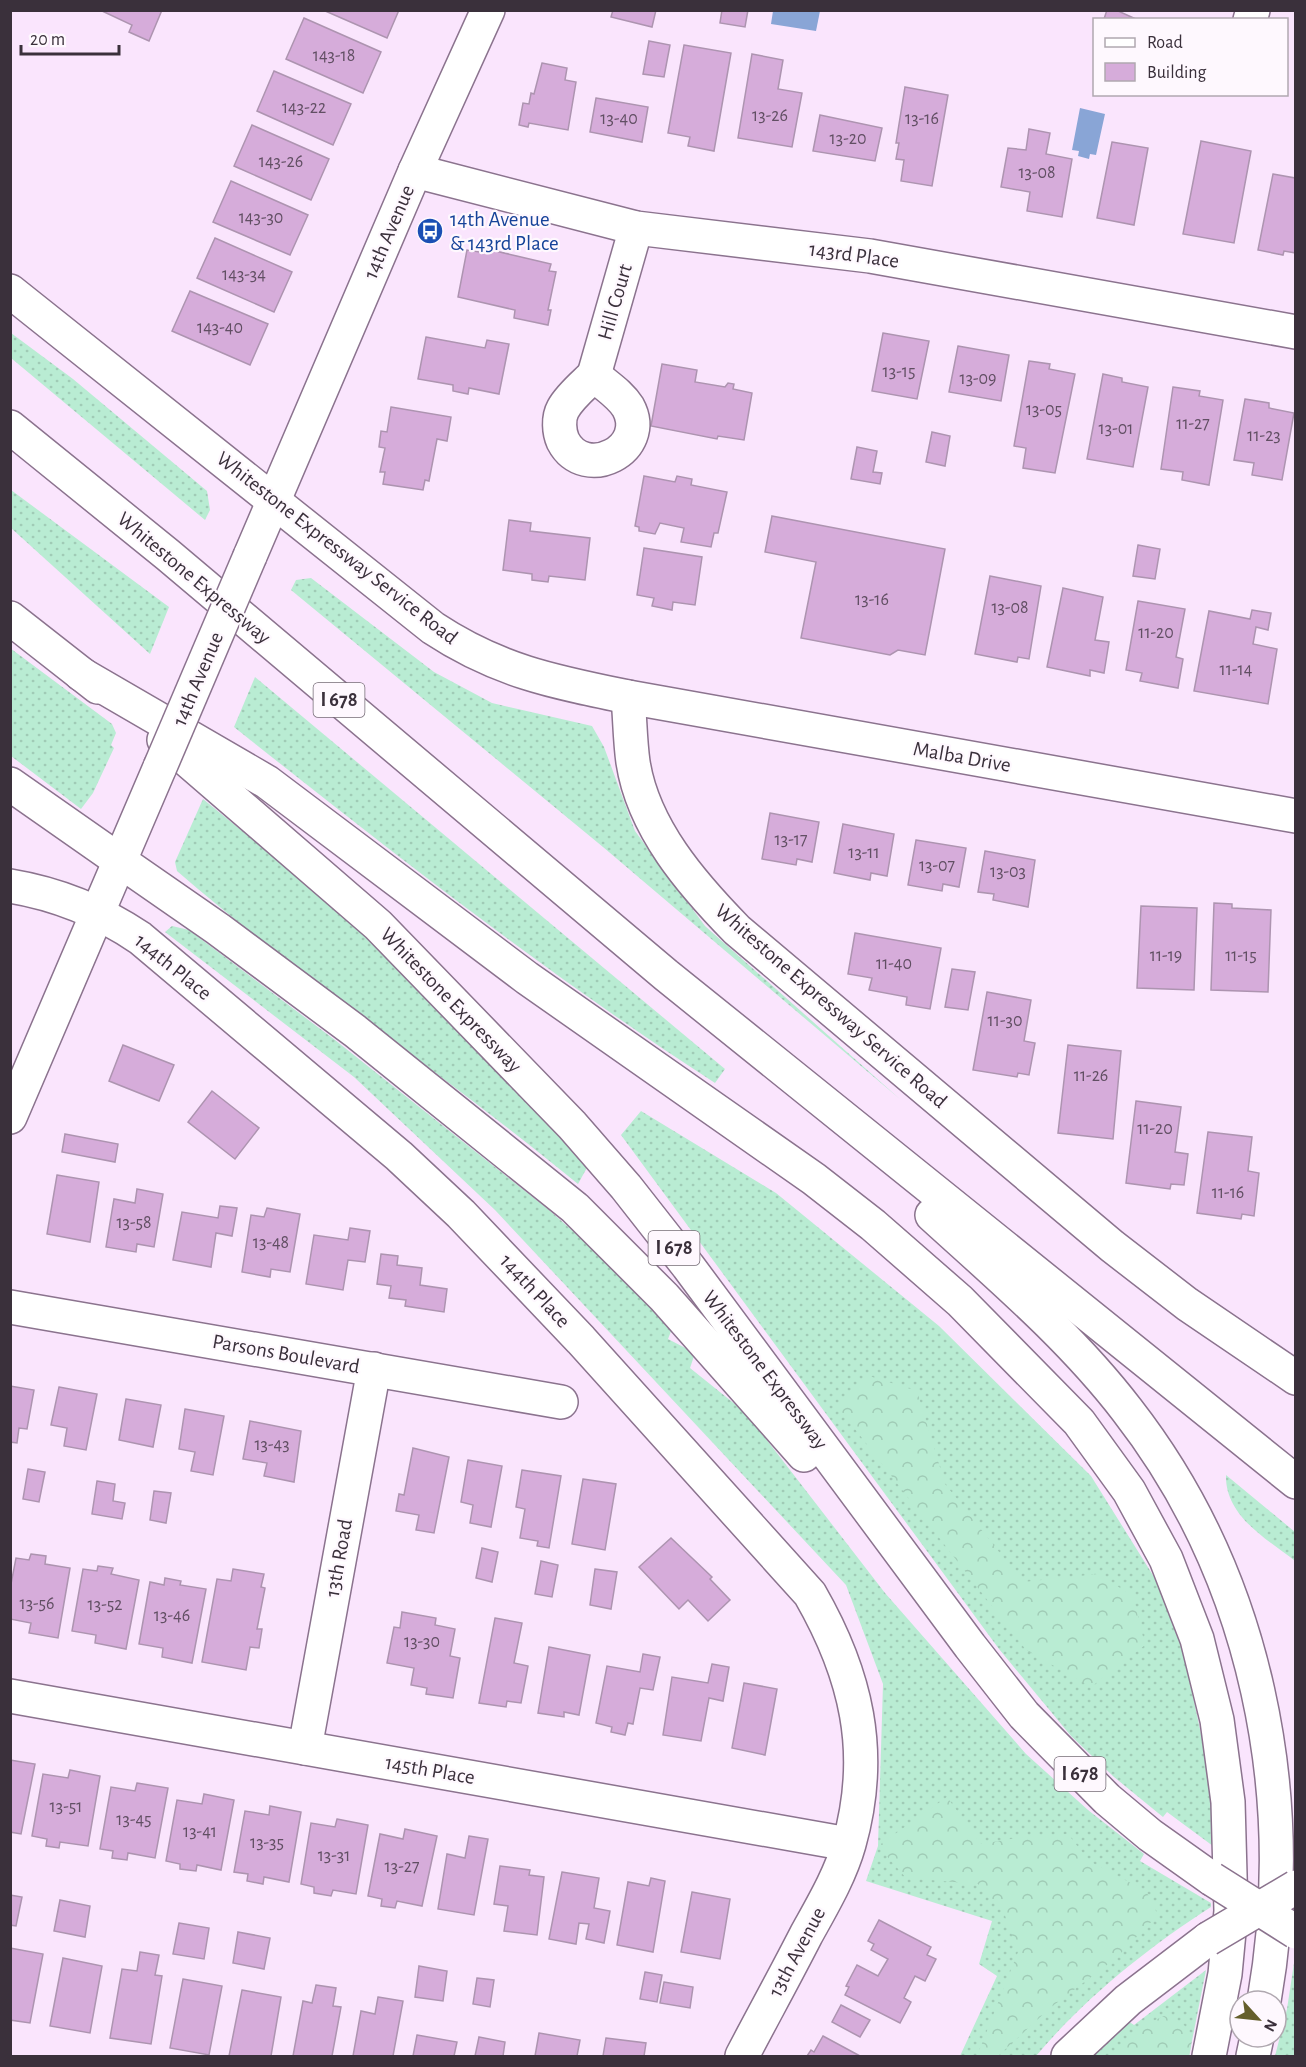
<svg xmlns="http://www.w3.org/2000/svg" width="1306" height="2067" font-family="'Alegreya Sans',sans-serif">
	<defs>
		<pattern id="grass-dots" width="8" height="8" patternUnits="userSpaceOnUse" patternTransform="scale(1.5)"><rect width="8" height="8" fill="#b9ecd3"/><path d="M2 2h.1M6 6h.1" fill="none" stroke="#a0cbb6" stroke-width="1.8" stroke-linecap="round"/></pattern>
		<pattern id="forest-crowns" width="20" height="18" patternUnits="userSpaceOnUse" patternTransform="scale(1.5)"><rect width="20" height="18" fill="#b9ecd3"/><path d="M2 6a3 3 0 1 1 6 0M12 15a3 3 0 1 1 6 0" fill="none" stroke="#a0cbb6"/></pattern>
	</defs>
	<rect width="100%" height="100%" fill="#fae5fd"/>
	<g fill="url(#grass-dots)">
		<path d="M11 333 73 379 207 491 210 510 205 520 11 358Z"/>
		<path d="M11 490 169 607 150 654 11 528Z"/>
		<path d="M311 578 434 672 492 703 592 726 604 747 635 831 705 926 901 1100 603 847 291 590 296 580Z"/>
		<path d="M10 648 112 724 116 733 111 745 114 748 93 793 81 809 11 756Z"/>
		<path d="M255 677 725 1069 715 1083C548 975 390 851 234 727Z"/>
		<path d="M203 799 338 909 445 1014 589 1164 578 1184C447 1076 305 982 177 871L175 862Z"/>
		<path d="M172 926 189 930 335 1040 549 1210 675 1321 668 1339 695 1353 690 1368 746 1413 885 1593 1026 1754 1088 1810 1144 1854 1140 1861 1211 1903V1907C1147 1948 1084 1999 1036 2056H960L997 1976 979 1964 992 1921 866 1881 878 1846 883 1684 846 1585 495 1210 354 1077 165 932Z"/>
		<path d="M641 1111 776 1193 939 1326 1091 1476 1174 1609 1206 1757 1212 1800 1213 1846 1167 1812 1163 1817 1114 1777 1071 1736 999 1649 621 1135Z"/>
		<path d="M1226 1475 1295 1532V1561C1267 1539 1225 1516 1226 1475Z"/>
		<path d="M1294 1963 1295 2056H1275L1287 2009Z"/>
		<path d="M1206 1970 1189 2056H1092L1128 2021 1134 2025Z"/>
	</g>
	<g fill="url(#forest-crowns)">
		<path d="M869 1376 917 1391 945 1484 1023 1582 1098 1574 1133 1596 1145 1645 1091 1687 1026 1650 838 1407Z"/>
		<path d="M947 1797 981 1844 1029 1836 1068 1834 1089 1861 1146 1891 1158 1915 1116 1958 1050 2008 998 2056H977L1018 1952 1003 1910 978 1884 906 1878 878 1846Z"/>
		<path d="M1164 2016C1188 2022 1195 2033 1189 2056H1109L1142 2026Z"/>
	</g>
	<g fill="#89a5d6">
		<path d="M773 11H820L816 31 771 24Z"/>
		<path d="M1080 108 1105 114 1096 155 1090 154 1089 159 1078 156 1079 151 1072 150Z"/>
	</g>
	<g fill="#d6acda" stroke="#ad94b0" stroke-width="1.5">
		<path d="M100 10H162L149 41 129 32 132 25Z"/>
		<path d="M323 10H399L387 38Z"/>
		<path d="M613 10H656L652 27 611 17Z"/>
		<path d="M722 10H748L745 27 720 23Z"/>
		<path d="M1107 10H1116L1138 20H1100L1104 19Z"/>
		<path d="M304 18 381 52 363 93 286 59Z"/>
		<path d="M649 41 670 45 664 77 643 74Z"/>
		<path d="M684 45 731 53 714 151 688 146 690 137 668 133Z"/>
		<path d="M752 54 783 60 778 89 802 93 792 147 738 138Z"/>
		<path d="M542 63 567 68 565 80 576 82 568 130 529 123 528 127 519 125 523 103 529 104 531 93 534 94Z"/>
		<path d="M274 71 351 104 333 145 257 111Z"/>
		<path d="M905 87 948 95 932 186 901 181 904 160 896 159 899 143H896Z"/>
		<path d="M596 98 648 107 642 142 590 132Z"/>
		<path d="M820 115 882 128 875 161 813 151Z"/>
		<path d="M252 125 329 159 311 200 234 166Z"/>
		<path d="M1029 129 1050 133 1046 154 1072 159 1062 217 1027 211 1030 192 1001 187 1008 148 1026 150Z"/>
		<path d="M1201 141 1251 151 1234 243 1183 234Z"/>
		<path d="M1112 142 1148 148 1134 225 1097 218Z"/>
		<path d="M1273 174 1295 178 1296 253 1284 251 1283 255 1258 250Z"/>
		<path d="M231 181 308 215 290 255 213 222Z"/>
		<path d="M215 238 292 272 274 312 197 278Z"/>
		<path d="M487 249 551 264 549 271 556 272 548 310H551L548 325 514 318 515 310 458 297 467 250 486 253Z"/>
		<path d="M190 291 268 324 250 365 172 331Z"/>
		<path d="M883 333 929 341 917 399 872 391Z"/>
		<path d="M426 337 485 348 487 340 509 344 499 394 469 388 468 394 453 391V385L418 379Z"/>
		<path d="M958 346 1009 355 1001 401 949 392Z"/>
		<path d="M1029 361 1050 364 1049 369 1075 374 1055 473 1023 468 1026 448 1014 446Z"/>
		<path d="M662 364 697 370 695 382 725 387 728 383 734 384 733 389 752 393 744 440 718 436 717 439 651 426Z"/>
		<path d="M1103 374 1122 378V382L1148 387 1133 467 1087 459Z"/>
		<path d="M1173 387 1200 391 1199 396 1223 400 1209 485 1182 480 1183 472 1161 469Z"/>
		<path d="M1245 399 1269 403V408L1294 413 1282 480 1252 475 1254 463 1234 460Z"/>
		<path d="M391 407 451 417 447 441 437 439 429 481 425 480 423 490 383 484 385 472H380L385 448 379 447 381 431 387 432Z"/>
		<path d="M932 432 950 436 945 466 926 462Z"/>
		<path d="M857 447 877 451 873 472 882 473 880 484 851 479Z"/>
		<path d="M644 476 675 482 677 476 692 479 691 485 727 492 718 533H714L711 547 681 542 684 528 660 523 655 534 639 531V527L635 526Z"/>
		<path d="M772 516 945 549 925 655 898 650 890 655 801 638 816 562 765 552Z"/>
		<path d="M509 520 531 523 530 531 590 538 585 580 549 576 548 582 532 580V574L503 570Z"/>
		<path d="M1138 545 1160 549 1155 579 1133 576Z"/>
		<path d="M644 548 702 557 695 605 673 602 672 610 652 606 654 598 637 595Z"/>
		<path d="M990 576 1041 586 1029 659 1018 657 1017 662 975 654Z"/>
		<path d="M1063 588 1103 597 1095 640 1109 642 1104 673 1090 670V676L1047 667Z"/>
		<path d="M1138 601 1185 609 1176 657 1183 659 1178 688 1140 681 1142 673 1126 670Z"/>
		<path d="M1252 610 1271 613 1268 630 1256 627 1253 644 1277 649 1268 704 1194 691 1209 611 1250 619Z"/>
		<path d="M770 813 819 822 812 862 797 859 796 865 762 859Z"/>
		<path d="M843 824 894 834 887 876 871 873 870 880 834 873Z"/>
		<path d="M916 840 966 848 959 887 943 884 942 891 908 885Z"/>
		<path d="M985 851 1035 860 1028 907 993 900 994 894 978 892Z"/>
		<path d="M1214 903 1232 904V908L1271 910 1268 992 1211 990Z"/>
		<path d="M1141 906 1197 908 1194 990 1137 988Z"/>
		<path d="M855 933 941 948 930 1009 906 1005 907 997 869 990 872 978 848 974Z"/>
		<path d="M952 969 975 972 968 1010 945 1007Z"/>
		<path d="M987 992 1031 1000 1024 1041 1035 1043 1029 1075 1018 1073 1017 1077 973 1070Z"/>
		<path d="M123 1045 174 1065 159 1101 109 1081Z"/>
		<path d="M1068 1045 1121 1051 1113 1139 1058 1133Z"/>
		<path d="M212 1091 259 1128 235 1159 188 1122Z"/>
		<path d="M1136 1101 1181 1107 1175 1152 1188 1154 1184 1185 1171 1184 1170 1189 1126 1183Z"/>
		<path d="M1208 1132 1252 1137 1248 1171 1259 1173 1254 1216 1242 1214 1241 1219 1197 1213Z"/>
		<path d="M65 1134 118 1144 115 1162 62 1152Z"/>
		<path d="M57 1175 99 1182 90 1242 47 1234Z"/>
		<path d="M137 1189 163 1194 154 1247 137 1244 136 1252 106 1247 114 1199 135 1203Z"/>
		<path d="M220 1206 237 1208 232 1236 216 1233 211 1267 173 1260 182 1212 218 1218Z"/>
		<path d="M267 1208 300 1214 290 1272 271 1269 270 1277 242 1272 251 1215 264 1217Z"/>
		<path d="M350 1228 370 1231 365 1262 348 1260 343 1290 306 1284 314 1235 348 1240Z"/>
		<path d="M381 1254 398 1256 397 1265 422 1268 420 1285 447 1289 444 1312 405 1306 406 1300 389 1298 391 1286 377 1284Z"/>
		<path d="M10 1386 34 1390 27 1429 19 1428 17 1443 10 1442Z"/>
		<path d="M59 1387 97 1394 86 1450 64 1446 67 1428 51 1425Z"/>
		<path d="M126 1399 161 1405 153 1447 119 1440Z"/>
		<path d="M185 1409 224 1416 213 1475 191 1471 195 1452 179 1449Z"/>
		<path d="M250 1421 301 1431 294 1482 264 1476 267 1463 243 1459Z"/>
		<path d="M413 1448 449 1457 434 1533 416 1530 419 1515 396 1511 399 1494 404 1495Z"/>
		<path d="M468 1460 502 1466 491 1527 470 1523 473 1505 461 1502Z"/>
		<path d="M28 1469 45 1472 39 1502 23 1499Z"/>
		<path d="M522 1470 561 1476 549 1548 537 1546 538 1541 520 1538 525 1509 516 1507Z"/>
		<path d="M583 1479 616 1484 605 1550 572 1544Z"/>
		<path d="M97 1481 115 1484 113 1501 125 1503 122 1519 92 1514Z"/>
		<path d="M154 1491 171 1493 166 1523 150 1520Z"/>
		<path d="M671 1538 712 1577 710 1579 730 1600 708 1621 688 1600 679 1609 639 1567Z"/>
		<path d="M482 1548 498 1552 492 1582 476 1578Z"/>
		<path d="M31 1554 46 1556 45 1564 70 1568 58 1638 29 1633 31 1623 10 1619V1589L16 1558 29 1560Z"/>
		<path d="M541 1561 558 1565 552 1597 535 1594Z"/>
		<path d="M98 1566 113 1568 111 1574 139 1580 126 1649 95 1643 96 1635 72 1631 83 1569 97 1571Z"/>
		<path d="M233 1569 264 1574 261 1587 265 1588 257 1629H262L259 1648 250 1647 246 1670 202 1662 217 1579 231 1581Z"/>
		<path d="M595 1569 617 1572 611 1609 590 1605Z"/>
		<path d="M165 1578 181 1581 180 1585 206 1589 192 1663 162 1657 163 1648 139 1644 150 1582 164 1585Z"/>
		<path d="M402 1612 436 1618 435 1625 455 1629 450 1656 460 1658 453 1698 426 1694 427 1688 411 1685 414 1668 387 1663 394 1627 400 1628Z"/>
		<path d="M495 1618 522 1623 514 1663 528 1666 521 1703 507 1701 506 1707 479 1703Z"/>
		<path d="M549 1647 590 1655 579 1715 564 1712V1717L538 1713Z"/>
		<path d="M643 1654 660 1657 653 1690 640 1688 633 1724 628 1723 625 1735 611 1732 612 1727 596 1723 607 1666 640 1672Z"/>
		<path d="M712 1664 729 1667 723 1701 709 1698 701 1741 663 1735 672 1677 708 1683Z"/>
		<path d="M744 1683 777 1689 765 1755 732 1748Z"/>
		<path d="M10 1760 35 1764 21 1834 10 1832Z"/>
		<path d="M70 1770 100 1776 88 1846 60 1842 59 1848 46 1846 47 1839 32 1836 43 1774 68 1778Z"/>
		<path d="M137 1783 168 1788 155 1858 128 1853 127 1860 112 1858 113 1851 100 1849 111 1787 135 1791Z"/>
		<path d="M204 1794 234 1800 221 1870 197 1865 196 1871 180 1869V1864L166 1861 177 1800 202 1804Z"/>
		<path d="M270 1806 301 1812 289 1882 264 1877 263 1884 247 1881 248 1874 234 1872 245 1811 269 1815Z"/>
		<path d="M337 1819 368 1825 356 1894 333 1890 331 1896 314 1893V1887L301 1884 311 1823 335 1827Z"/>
		<path d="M405 1829 437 1836 422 1906 397 1901 395 1908 381 1906 382 1899 368 1896 380 1834 403 1839Z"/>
		<path d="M469 1836 488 1839 474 1915 438 1909 447 1854 465 1858Z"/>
		<path d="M500 1866 530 1870 529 1875 544 1877 537 1935 504 1931 508 1906 494 1904Z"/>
		<path d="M562 1872 599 1878 594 1908 610 1911 604 1943 586 1939 589 1924 579 1923 576 1944 549 1939Z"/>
		<path d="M651 1878 665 1881 653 1952 617 1945 628 1882 649 1886Z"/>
		<path d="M692 1892 730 1899 720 1959 681 1952Z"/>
		<path d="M10 1895 22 1897 16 1926 10 1925Z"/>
		<path d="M60 1900 90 1906 85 1937 54 1931Z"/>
		<path d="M879 1920 931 1947 927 1955 936 1959 925 1981 915 1976 904 1998 911 2002 900 2023 845 1995 849 1987 846 1986 857 1965 878 1976 888 1959 871 1950 874 1944 868 1941Z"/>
		<path d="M179 1923 209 1928 204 1959 173 1954Z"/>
		<path d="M238 1932 270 1938 264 1969 233 1963Z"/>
		<path d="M10 1948 43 1954 30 2023 10 2020Z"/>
		<path d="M140 1952 159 1955 155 1975 162 1976 151 2044 110 2038 122 1969 137 1971Z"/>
		<path d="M63 1958 102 1966 90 2033 50 2026Z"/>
		<path d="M419 1966 447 1971 443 2001 415 1997Z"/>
		<path d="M645 1972 662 1975 657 2002 640 1999Z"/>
		<path d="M477 1978 494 1980 490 2007 473 2004Z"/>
		<path d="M183 1979 222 1986 209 2055 170 2048Z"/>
		<path d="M664 1982 693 1987 690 2008 660 2003Z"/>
		<path d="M316 1985 336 1988 333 2006 341 2007 332 2056H293L303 2001 312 2003Z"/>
		<path d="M242 1990 281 1997 271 2056H229Z"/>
		<path d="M378 1997 403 2001 393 2056H353L361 2011 375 2014Z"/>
		<path d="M841 2005 870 2020 860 2037 832 2022Z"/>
		<path d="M539 2033 580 2040 577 2056H535Z"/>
		<path d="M417 2035 457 2042 454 2056H413Z"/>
		<path d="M823 2036 860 2056H807L811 2050 814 2052Z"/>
		<path d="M479 2037 505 2042 503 2056H475Z"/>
		<path d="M606 2038 646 2043 644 2056H603Z"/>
	</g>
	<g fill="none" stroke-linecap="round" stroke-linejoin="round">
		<defs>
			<g id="street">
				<path d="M1250 20 1253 10"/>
				<path d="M415 171 636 228 870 256 1296 332"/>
				<path d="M594 375C605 385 620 394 628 407 651 449 585 483 563 441 559 432 558 418 563 409 570 396 584 385 594 375Z"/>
				<path d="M594 375 636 228"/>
				<path d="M10 886C58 894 100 911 140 938L399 1156 461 1214 581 1340 810 1594C856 1674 875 1752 849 1844 840 1876 822 1906 806 1935 785 1976 763 2016 742 2056"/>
				<path d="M10 1307 561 1402"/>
				<path d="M10 1696 848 1844"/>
				<path d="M305 1748 374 1369"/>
			</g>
			<g id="secondary">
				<path d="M10 291 433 628C498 671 554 682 628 697L1296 816"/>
				<path d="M250 556 415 171 488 10"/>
				<path d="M628 697C630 719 630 741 633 762 643 828 692 884 737 930L1112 1246 1187 1304 1296 1378"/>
				<path d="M10 784 120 861"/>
				<path d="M10 1117 160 767"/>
			</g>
			<g id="highway">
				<path d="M10 427 168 555 666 975 1296 1482"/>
				<path d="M10 618 98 687"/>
				<path d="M81 674 267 782 527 978 814 1179 873 1225 960 1301 1079 1422 1129 1491 1166 1559 1197 1639 1217 1720 1228 1802 1231 1911 1225 1974 1209 2056"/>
				<path d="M164 740 378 925 572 1125 626 1187 688 1266 970 1646 1024 1715 1107 1799 1150 1835 1212 1879"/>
				<path d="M120 861 218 929 355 1031 575 1208 664 1297 804 1455"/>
				<path d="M932 1215C1000 1277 1071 1337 1127 1410 1257 1577 1300 1795 1264 2001"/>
				<path d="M1068 2056 1128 2000 1208 1939"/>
				<path d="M1253 2056 1257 2037"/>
			</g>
		</defs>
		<use href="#street" stroke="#8b738e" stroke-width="36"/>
		<use href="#secondary" stroke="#8b738e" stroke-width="36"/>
		<use href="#highway" stroke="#8b738e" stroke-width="36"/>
		<use href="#street" stroke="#fff" stroke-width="33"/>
		<use href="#secondary" stroke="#fff" stroke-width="33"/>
		<use href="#highway" stroke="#fff" stroke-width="33"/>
		<defs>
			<path id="secondary-bridge" d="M160 767 250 556"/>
			<g id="highway-bridge">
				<path d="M1212 1879 1296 1932"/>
				<path d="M1208 1939 1296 1887"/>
			</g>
		</defs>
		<use href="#secondary-bridge" stroke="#8b738e" stroke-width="36" stroke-linecap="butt"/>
		<use href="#highway-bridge" stroke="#8b738e" stroke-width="36" stroke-linecap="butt"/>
		<use href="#secondary-bridge" stroke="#fff" stroke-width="33"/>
		<use href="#highway-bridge" stroke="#fff" stroke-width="33"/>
	</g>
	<defs>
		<symbol id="bus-disc" viewBox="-11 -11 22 22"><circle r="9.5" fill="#1a4fb4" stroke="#fef8fe"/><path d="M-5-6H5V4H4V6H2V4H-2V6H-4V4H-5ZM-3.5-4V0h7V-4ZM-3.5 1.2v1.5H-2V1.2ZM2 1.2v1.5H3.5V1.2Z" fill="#fff"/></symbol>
	</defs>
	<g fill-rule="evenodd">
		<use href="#bus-disc" x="415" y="216" width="30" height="30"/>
	</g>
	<g text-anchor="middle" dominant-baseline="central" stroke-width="4.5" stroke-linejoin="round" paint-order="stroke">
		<g font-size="18" fill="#614f63">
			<text x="334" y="56">143-18</text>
			<text x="304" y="108">143-22</text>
			<text x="770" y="116">13-26</text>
			<text x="619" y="119">13-40</text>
			<text x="922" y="119">13-16</text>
			<text x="848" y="139">13-20</text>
			<text x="281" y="162">143-26</text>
			<text x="1037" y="173">13-08</text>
			<text x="261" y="218">143-30</text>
			<text x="244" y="275">143-34</text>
			<text x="220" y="328">143-40</text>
			<text x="899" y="372">13-15</text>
			<text x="978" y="379">13-09</text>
			<text x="1044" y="410">13-05</text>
			<text x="1193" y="424">11-27</text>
			<text x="1116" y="429">13-01</text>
			<text x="1264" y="436">11-23</text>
			<text x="872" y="600">13-16</text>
			<text x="1010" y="608">13-08</text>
			<text x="1156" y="633">11-20</text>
			<text x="1236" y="670">11-14</text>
			<text x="791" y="840">13-17</text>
			<text x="864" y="853">13-11</text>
			<text x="937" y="866">13-07</text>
			<text x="1008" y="872">13-03</text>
			<text x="1166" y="956">11-19</text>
			<text x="1241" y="956">11-15</text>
			<text x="894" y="964">11-40</text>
			<text x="1005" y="1021">11-30</text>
			<text x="1091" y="1076">11-26</text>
			<text x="1155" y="1129">11-20</text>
			<text x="1228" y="1193">11-16</text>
			<text x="134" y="1223">13-58</text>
			<text x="271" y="1243">13-48</text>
			<text x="272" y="1445">13-43</text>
			<text x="37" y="1604">13-56</text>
			<text x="105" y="1605">13-52</text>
			<text x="172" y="1616">13-46</text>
			<text x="422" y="1642">13-30</text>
			<text x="66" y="1807">13-51</text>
			<text x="134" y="1820">13-45</text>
			<text x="200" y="1832">13-41</text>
			<text x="267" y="1843">13-35</text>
			<text x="334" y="1856">13-31</text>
			<text x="402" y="1867">13-27</text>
		</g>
		<g fill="#fef8fe" stroke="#756c76" stroke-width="1.5">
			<rect x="313.5" y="683" width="51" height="34" rx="4.5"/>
			<rect x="648.5" y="1231" width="51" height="34" rx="4.5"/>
			<rect x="1054.5" y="1757" width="51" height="34" rx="4.5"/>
		</g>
		<g font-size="20" font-weight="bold" fill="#3a303b">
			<text x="339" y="700">I 678</text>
			<text x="674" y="1248">I 678</text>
			<text x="1080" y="1774">I 678</text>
		</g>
		<g font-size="21" fill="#164399" stroke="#fef8fe" text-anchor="start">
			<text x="450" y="219">14th Avenue<tspan x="450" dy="24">&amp; 143rd Place</tspan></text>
		</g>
		<g font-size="21" fill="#3a303b" stroke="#fef8fe">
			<text transform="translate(389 232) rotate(-67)">14th Avenue</text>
			<text transform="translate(854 255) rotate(8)">143rd Place</text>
			<text transform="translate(615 302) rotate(-74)">Hill Court</text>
			<text transform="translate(337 548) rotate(38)">Whitestone Expressway Service Road</text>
			<text transform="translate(194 578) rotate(40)">Whitestone Expressway</text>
			<text transform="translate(198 679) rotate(-67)">14th Avenue</text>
			<text transform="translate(962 757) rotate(10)">Malba Drive</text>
			<text transform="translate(173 967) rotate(39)">144th Place</text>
			<text transform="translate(451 1000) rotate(46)">Whitestone Expressway</text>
			<text transform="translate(831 1006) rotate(41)">Whitestone Expressway Service Road</text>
			<text transform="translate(535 1291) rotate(47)">144th Place</text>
			<text transform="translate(286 1354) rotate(10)">Parsons Boulevard</text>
			<text transform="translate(765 1370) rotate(53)">Whitestone Expressway</text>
			<text transform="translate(339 1558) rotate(-80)">13th Road</text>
			<text transform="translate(430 1770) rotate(10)">145th Place</text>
			<text transform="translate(797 1952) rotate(-62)">13th Avenue</text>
		</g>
	</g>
	<rect width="1306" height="2067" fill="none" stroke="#3a303b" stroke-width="24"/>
	<rect x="1093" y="18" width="195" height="78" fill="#fef8fe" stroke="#b0a8b0" stroke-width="1.5"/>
	<rect x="1105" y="38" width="30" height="9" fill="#ffffff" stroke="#b0a8b0" stroke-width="1.5"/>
	<text x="1147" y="48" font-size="18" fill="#3a303b">Road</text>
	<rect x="1105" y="63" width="30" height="18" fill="#d6acda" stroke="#b0a8b0" stroke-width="1.5"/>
	<text x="1147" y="78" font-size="18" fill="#3a303b">Building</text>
	<g transform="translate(1258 2019) rotate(117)"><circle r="28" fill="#fef8fe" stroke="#b0a8b0" stroke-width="1.5"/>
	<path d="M0-4.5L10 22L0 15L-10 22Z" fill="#655f2c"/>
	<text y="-9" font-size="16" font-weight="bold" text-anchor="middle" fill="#3a303b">N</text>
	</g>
	<path d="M21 45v9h98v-9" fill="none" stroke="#3a303b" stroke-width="3"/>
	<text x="30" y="45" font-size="18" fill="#3a303b" stroke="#fef8fe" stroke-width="4.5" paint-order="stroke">20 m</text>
</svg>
